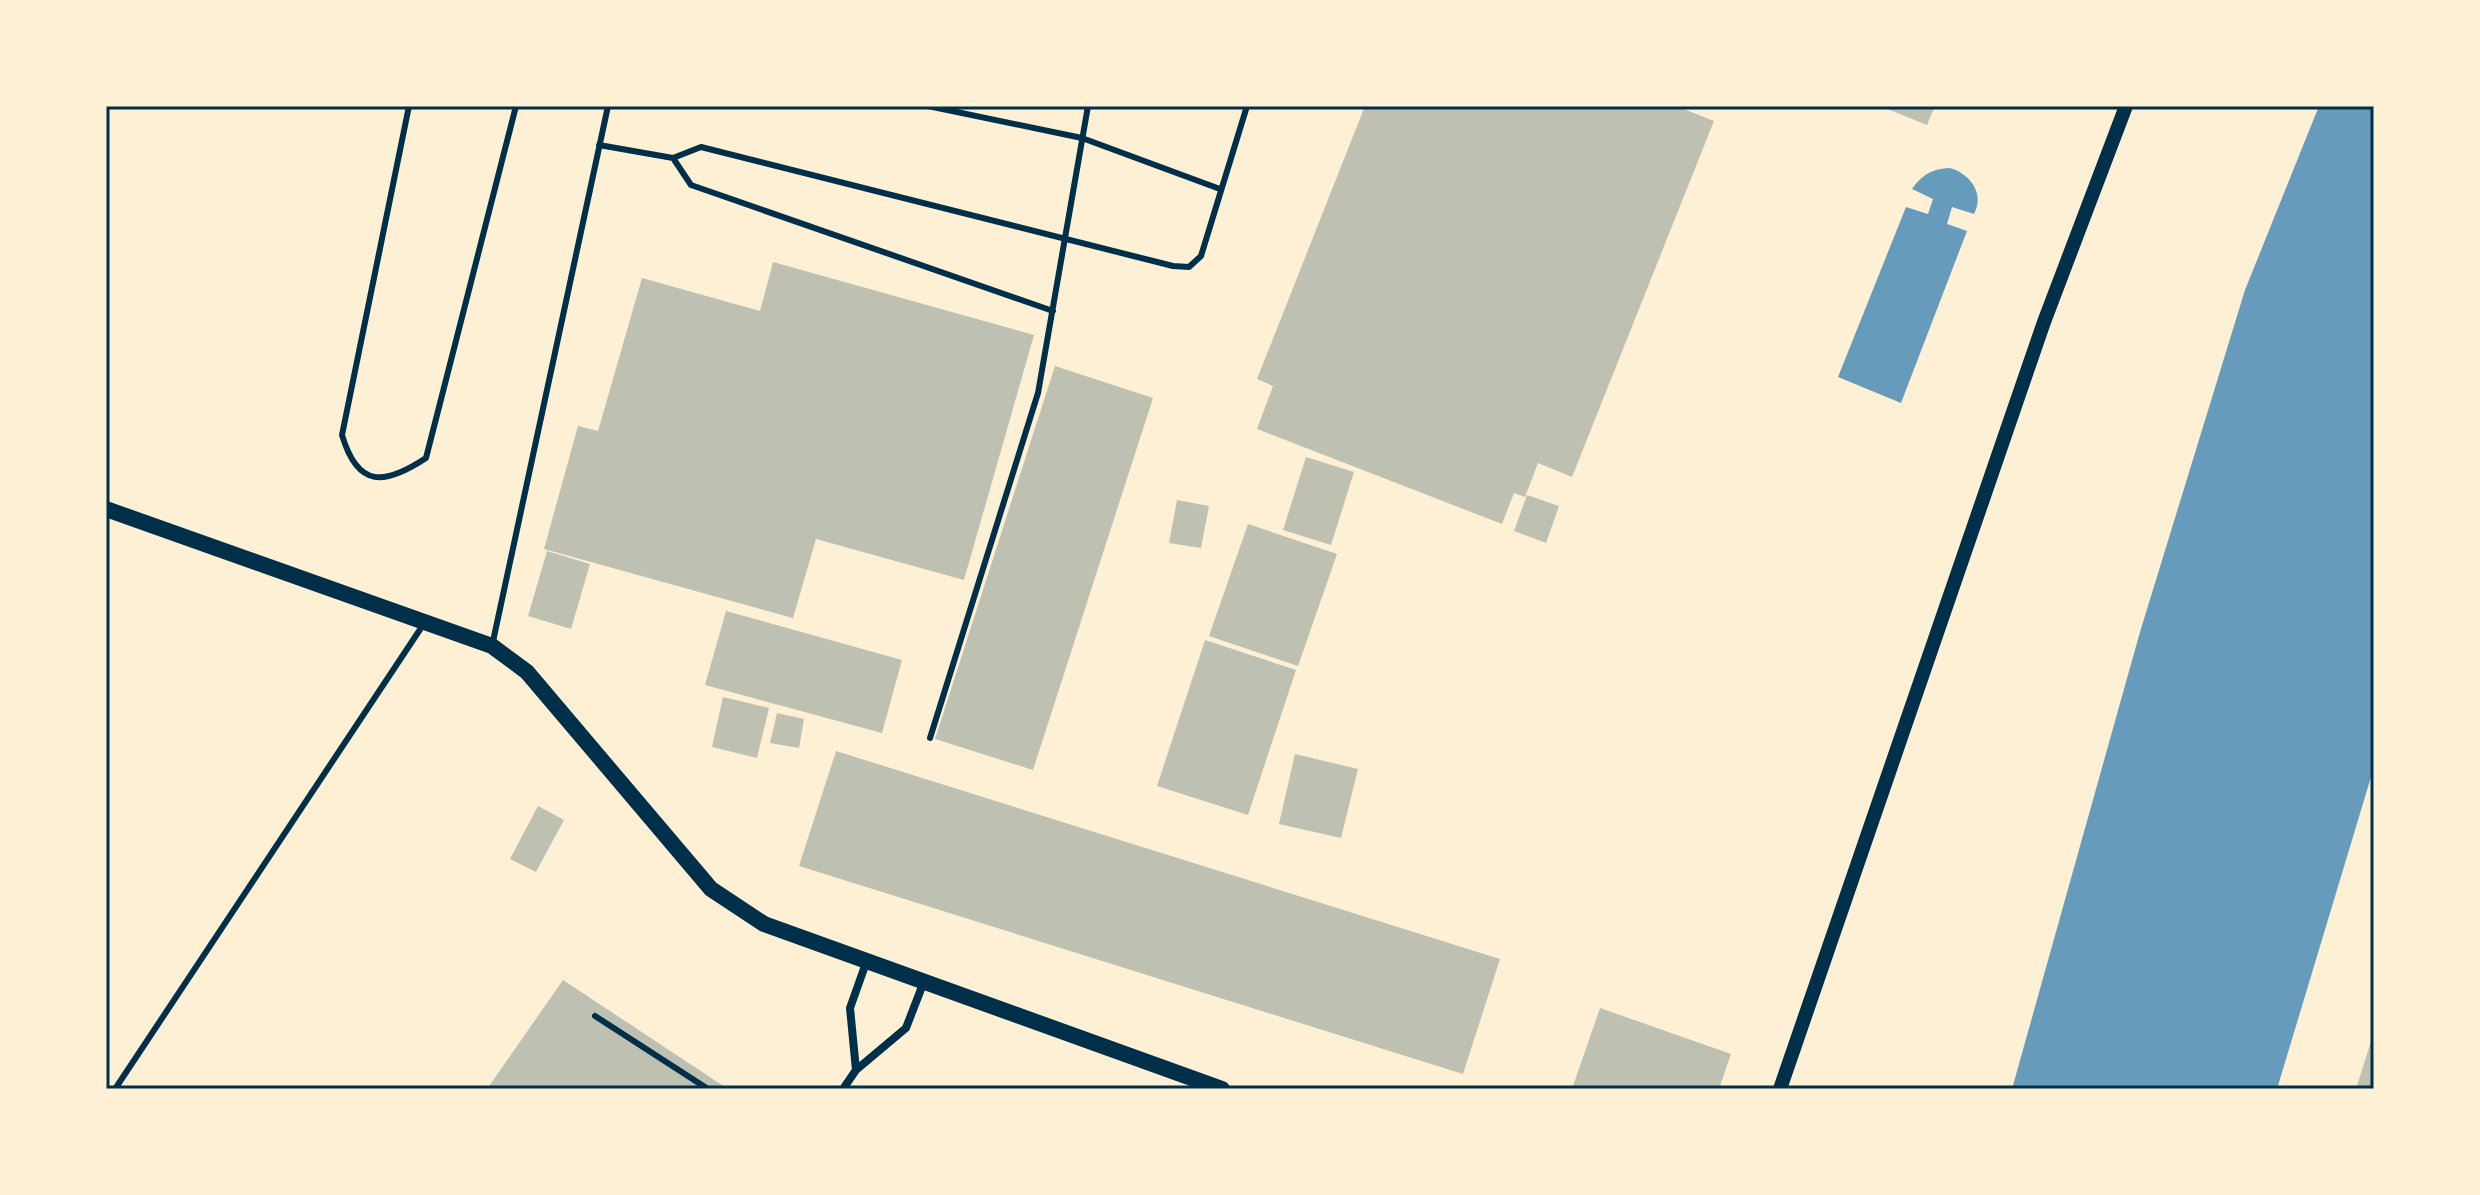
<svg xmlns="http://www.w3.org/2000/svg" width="2480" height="1195" font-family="'IBM Plex Sans',sans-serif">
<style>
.water{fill:#669bbc}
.building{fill:#bec0b2}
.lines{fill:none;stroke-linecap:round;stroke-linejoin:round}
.service{stroke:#003049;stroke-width:6}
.minor{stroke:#003049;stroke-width:8}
.tertiary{stroke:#003049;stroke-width:14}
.secondary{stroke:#003049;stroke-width:16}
.neatline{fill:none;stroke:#003049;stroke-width:3}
</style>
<rect width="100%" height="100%" fill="#fdf0d5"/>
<!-- water -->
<path class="water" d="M2319,106H2374V767L2277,1089H2012L2140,632L2245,290Z
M1950,168C1970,174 1985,193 1974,214L1952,207L1947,224L1967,231L1901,403L1838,377L1906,207L1928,214L1933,199L1912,189C1923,174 1932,169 1950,168Z"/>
<!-- building -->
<path class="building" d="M1365,106H1676L1714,121L1572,477L1538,463L1525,497L1514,493L1502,524L1257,429L1273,386L1257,379Z
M1880,106H1935L1927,125Z
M773,262L1034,335L964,580L816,539L793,618L544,549L578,426L598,431L642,278L760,311Z
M1055,366L1153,398L1033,770L935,739Z
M1306,457L1354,472L1331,545L1283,530Z
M1527,495L1559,506L1546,543L1514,531Z
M1177,500L1209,506L1201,548L1169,543Z
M1248,524L1337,554L1298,666L1209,636Z
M547,551L590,564L571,629L528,616Z
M726,611L902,660L882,733L705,685Z
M1205,640L1296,670L1248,815L1157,786Z
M723,697L769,708L757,758L712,747Z
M777,713L804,719L799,748L770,743Z
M836,751L1500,959L1463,1074L799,866Z
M1295,754L1358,769L1341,838L1279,824Z
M538,806L564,820L536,872L510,859Z
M563,980L728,1089H487Z
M1600,1008L1731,1054L1719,1089H1572Z
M2373,1035L2374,1089H2356Z"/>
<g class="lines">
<!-- service -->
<path class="service" d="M409,106L342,435C358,489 385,485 426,458L516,106
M928,106L1082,138L1220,189
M599,145L673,158L701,147L1173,266L1189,267L1201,256L1247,106
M673,158L691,185L1053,311
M492,646L608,106
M930,738L1038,393L1088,106
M595,1016L708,1089
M115,1089L423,625"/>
<!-- minor -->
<path class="minor" d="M856,1070L850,1008L866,963
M843,1089L856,1070L906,1028L923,984"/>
<!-- tertiary -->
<path class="tertiary" d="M1780,1089L2044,322L2126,106"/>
<!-- secondary -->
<path class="secondary" d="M106,509L492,646L527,672L711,889L764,924L1222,1089"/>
</g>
<!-- border -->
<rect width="2480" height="1195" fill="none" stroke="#fdf0d5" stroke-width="216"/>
<rect x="108" y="108" width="2264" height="979" class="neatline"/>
</svg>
